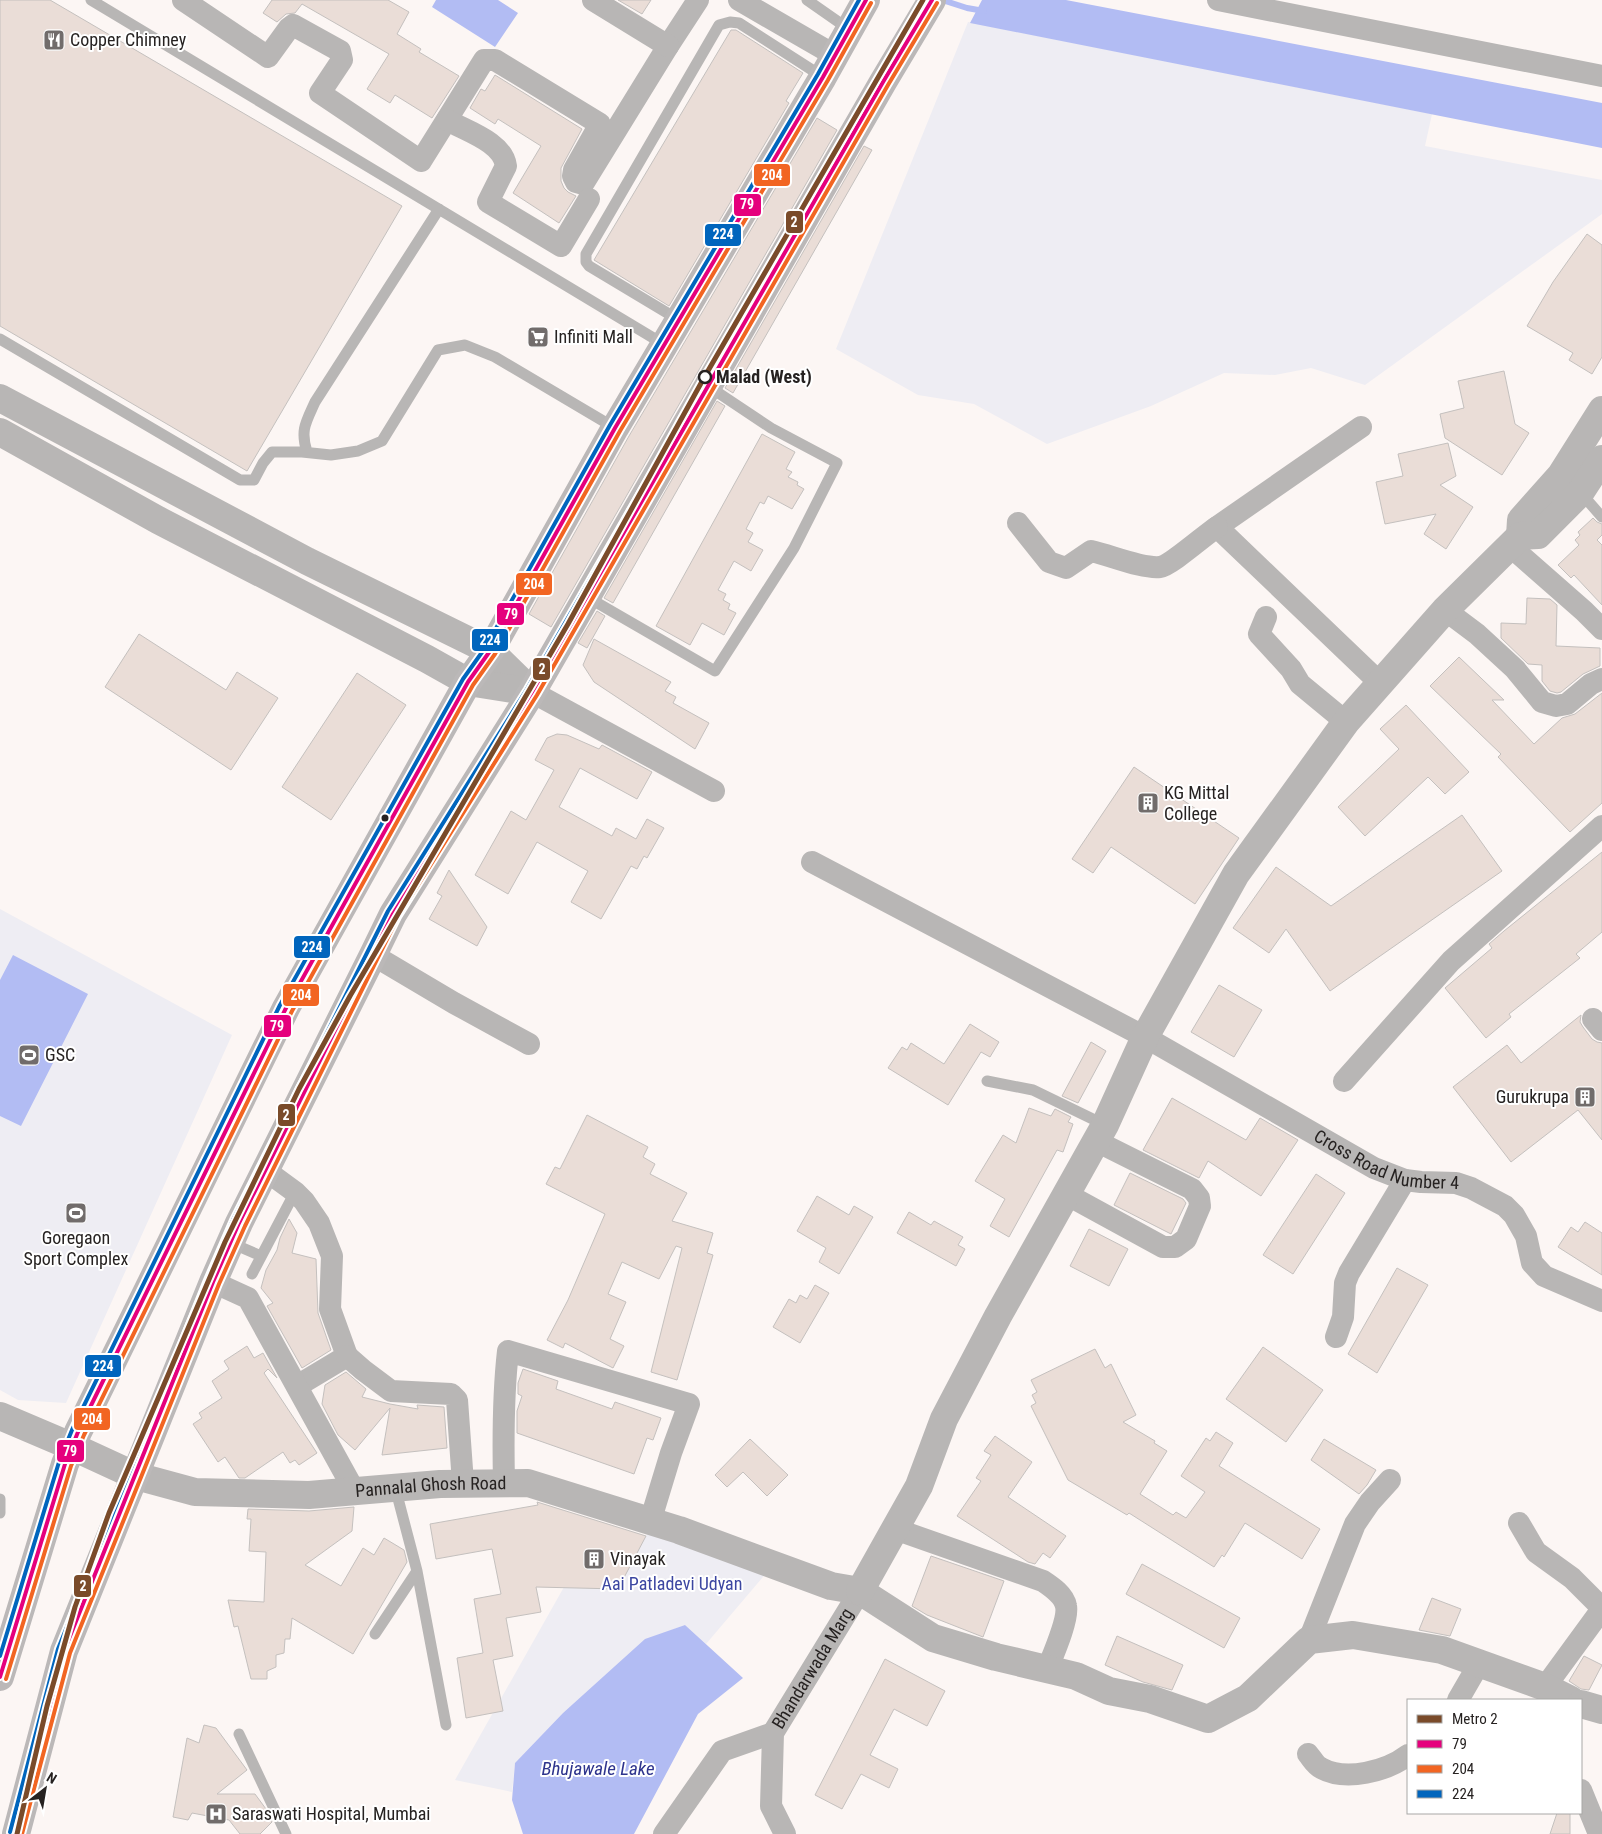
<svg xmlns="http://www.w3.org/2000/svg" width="1602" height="1834" font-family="'Roboto Condensed',sans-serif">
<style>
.green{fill:#eeedf3}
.water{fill:#b2bcf3}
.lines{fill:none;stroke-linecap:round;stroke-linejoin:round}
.stream{stroke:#b2bcf3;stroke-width:6}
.building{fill:#eaddd7;stroke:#c4c0be}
.service{stroke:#b8b6b5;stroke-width:11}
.minor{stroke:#b8b6b5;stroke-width:22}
.tertiary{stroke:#b8b6b5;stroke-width:28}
.primary{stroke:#bbb8b8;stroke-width:28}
.bus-1-casing{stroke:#fff;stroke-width:8}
.bus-2-casing{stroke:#fff;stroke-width:8}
.bus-3-casing{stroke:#fff;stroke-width:8}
.bus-1{stroke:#e5007d;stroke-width:4}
.bus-2{stroke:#f26522;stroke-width:4}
.bus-3{stroke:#0065bd;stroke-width:4}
.metro-1-casing{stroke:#fff;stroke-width:9}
.metro-1{stroke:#7a4b2a;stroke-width:5}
.stop-dot{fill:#fff;stroke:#262221;stroke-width:2.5}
.bus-dot{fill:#262221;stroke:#fff;stroke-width:2}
.labels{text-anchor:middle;stroke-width:4;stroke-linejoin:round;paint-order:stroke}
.poi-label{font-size:18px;fill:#262221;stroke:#fff;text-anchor:start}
.stop-label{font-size:18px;font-weight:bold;fill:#262221;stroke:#fff;text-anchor:start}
.street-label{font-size:18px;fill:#262221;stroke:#fff}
.park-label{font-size:18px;fill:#3c46a1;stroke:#fff}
.water-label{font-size:19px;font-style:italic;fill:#2e348d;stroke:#fff}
.line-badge{stroke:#fff;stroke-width:2}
.badge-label{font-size:14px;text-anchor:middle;font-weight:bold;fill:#fff}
</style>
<rect width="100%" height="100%" fill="#fcf6f4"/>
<!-- green -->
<path class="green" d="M968,22L1432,114L1425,146L1602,180V214L1365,385L1311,368L1275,375L1224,373L1151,406L1047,444L974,404L918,395L836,349Z
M0,909L232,1035L66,1403L18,1400L0,1390Z
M649,1530L768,1571L706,1644L685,1625L645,1640L563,1713L515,1763L512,1792L455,1780L564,1587L618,1589Z"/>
<!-- water -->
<path class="water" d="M436,0H498L518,13L495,47L432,7Z
M982,0H1066L1602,103V148L970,23Z
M13,955L88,994L21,1126L0,1116V980Z
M685,1625L743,1678L698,1714L634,1834H523L512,1800L515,1763L563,1713L645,1639Z"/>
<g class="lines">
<!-- stream -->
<path class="stream" d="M942,0L967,8L984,11"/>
</g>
<!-- building -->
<path class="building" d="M0,0H50L402,206L247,471L0,326Z
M272,0H388L409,12L397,34L421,49L419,52L459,76L432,118L395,95L390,103L367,89L389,54L302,4L295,13L286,14L277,22L263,13Z
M618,0H651L642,14Z
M731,30H736L803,73L786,101L789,103L669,306L594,260Z
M495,75L582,129L561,168V181L564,188L568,192L576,196L559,223L513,193L541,146L498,119L495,124L470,108L481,89L485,91Z
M817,118L837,130L551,627L529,614L629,436Z
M864,146L872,150L733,393L725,388Z
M1587,234L1602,245V357L1592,374L1569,360L1573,353L1527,326L1553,282Z
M1504,371L1515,424L1529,433L1502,475L1445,438L1440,414L1464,408L1458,381Z
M717,401L725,406L613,603L604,598Z
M762,434L795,452L786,469L792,472L788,477L798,482L797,485L804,489L792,509L768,496L764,504L760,502L746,529L753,533L748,542L763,550L751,571L734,561L718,590L726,594L723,600L730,604L728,609L736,613L724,635L702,623L690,645L656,626Z
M1448,443L1456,476L1440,485L1473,507L1446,549L1424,534L1436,514L1385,524L1376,482L1403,476L1398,454Z
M1593,518L1597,522L1602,524V535L1597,540L1602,545V605L1574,575L1571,578L1558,565L1579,545L1575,540L1580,535L1578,532Z
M1527,598L1550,599L1557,605L1556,646L1600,648V666L1583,674L1561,692L1557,693L1550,691L1542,681V665L1528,664L1501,638V623L1526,624Z
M597,611L605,616L587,648L578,643Z
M139,634L226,690L237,672L278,698L231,770L105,687Z
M594,639L671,682L665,691L676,697L673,703L709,723L695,749L594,682L583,665Z
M1459,657L1504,700H1492L1534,744L1562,718L1575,714L1602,693V803L1570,832L1498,757L1501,754L1430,686Z
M357,673L406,705L331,820L282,787Z
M1406,705L1469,772L1445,794L1428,777L1365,836L1338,807L1399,749L1380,729Z
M557,734L567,735L599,749L602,745L652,772L637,799L580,768L559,807L612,836L616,828L636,839L647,819L664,828L647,858L644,856L637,869L631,866L601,919L571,902L588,871L537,842L508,894L475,875L511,811L526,820L554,770L535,760L547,738Z
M1134,767L1239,838L1195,904L1111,847L1093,873L1072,859Z
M1462,815L1502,871L1330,991L1286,929L1269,953L1233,928L1276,867L1331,906Z
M1602,852V932L1576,954L1580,958L1509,1014L1511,1017L1486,1038L1445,988L1492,948L1489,944L1504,931Z
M449,870L487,927L477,946L429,919L442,896L437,893Z
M1219,985L1262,1010L1234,1057L1191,1032Z
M1581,1015L1580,1022L1583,1027L1592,1039L1597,1042L1602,1043V1140L1578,1110L1511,1162L1453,1087L1507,1045L1521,1063Z
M970,1024L999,1042L990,1057L981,1052L948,1105L888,1068L902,1047L907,1050L911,1043L944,1064Z
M1091,1042L1106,1051L1078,1103L1062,1096Z
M1172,1098L1246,1140L1260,1118L1298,1140L1261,1196L1208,1161L1199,1178L1143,1150Z
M1029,1108L1051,1116L1055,1109L1071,1117L1068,1122L1073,1124L1063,1152L1057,1150L1009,1237L990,1226L1005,1199L975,1181L1003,1135L1016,1143Z
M587,1115L648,1147L643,1157L655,1164L650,1174L687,1193L672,1221L713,1233L707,1253L713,1255L677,1380L651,1372L682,1248L676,1246L659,1279L622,1262L608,1294L626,1302L610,1339L624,1346L613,1368L565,1343L563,1348L547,1340L568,1300L605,1214L546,1184L555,1167L560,1169Z
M1130,1173L1183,1199L1186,1203L1171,1234L1114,1205Z
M1316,1174L1345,1193L1293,1274L1263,1255Z
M817,1196L849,1215L854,1206L873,1217L839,1274L819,1262L826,1248L797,1231Z
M909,1212L931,1225L934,1221L963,1237L958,1245L965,1249L956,1266L897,1233Z
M289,1219L297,1233L292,1253L316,1259L318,1313L331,1350L302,1368L267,1306L273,1303L261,1288L266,1270L277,1250L280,1238Z
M1585,1222L1602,1233V1275L1558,1247L1571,1227L1578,1232Z
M1089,1229L1128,1249L1109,1286L1070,1266Z
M1397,1268L1428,1285L1377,1373L1348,1354Z
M815,1285L829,1293L800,1343L773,1327L789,1299L796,1303L800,1295L807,1299Z
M247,1346L254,1358L263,1353L277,1378L268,1369L264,1373L317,1453L299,1465L295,1460L290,1463L283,1452L245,1478H239L225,1457L218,1462L193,1424L202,1418L199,1413L222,1398L212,1381L229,1369L224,1361Z
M1263,1347L1323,1390L1286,1442L1226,1399Z
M1095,1349L1105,1368L1111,1364L1136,1415L1123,1422L1155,1441L1154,1443L1167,1451L1140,1494L1173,1515L1176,1512L1186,1518L1205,1492L1181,1476L1206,1438L1210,1441L1216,1432L1233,1443L1219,1466L1320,1529L1302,1559L1245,1523L1224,1557L1222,1555L1214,1567L1129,1513L1127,1515L1068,1480L1031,1406L1036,1403L1032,1395L1037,1392L1031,1380Z
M523,1369L558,1381L556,1389L612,1409L615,1402L661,1418L653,1440L647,1438L634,1474L517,1433V1411L522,1396L518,1394V1383Z
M346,1372L366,1389L362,1397L390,1404L418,1409L417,1405L444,1407L447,1448L382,1455L390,1408L355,1450L338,1435L322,1404L325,1385Z
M995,1436L1032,1462L1008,1497L1066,1536L1050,1558L1043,1553L1035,1564L1028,1562L957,1516L981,1481L976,1478L991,1455L984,1451Z
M750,1439L788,1475L767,1496L743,1472L727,1487L715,1475Z
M1324,1439L1376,1470L1367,1485L1359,1494L1311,1460Z
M537,1502L646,1536L618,1589L536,1587L541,1612L506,1618L513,1656L493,1660L503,1711L466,1718L457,1658L483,1653L474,1599L501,1594L492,1549L436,1559L430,1524L538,1505Z
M354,1507L352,1531L305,1565L341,1586L363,1548L374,1555L384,1538L404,1550L407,1562L353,1654L292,1618L290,1639H285L284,1653L276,1655V1667L267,1671V1679H251L238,1626L234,1627L228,1600L264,1602L266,1552L249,1551L251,1519H247L248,1509L309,1511Z
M931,1556L1004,1581L983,1637L927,1615L912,1606Z
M1142,1564L1240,1618L1224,1648L1126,1594Z
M1432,1598L1461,1609L1450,1636L1419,1630Z
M1117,1636L1183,1665L1172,1690L1143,1682L1105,1665Z
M1584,1656L1602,1665L1589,1690L1581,1689L1569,1681Z
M885,1659L945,1691L927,1726L894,1709L870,1755L898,1769L889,1788L861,1774L842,1809L815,1795Z
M204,1725L216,1728L247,1770L217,1794H255L266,1809L272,1822L260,1834H240L229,1820L192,1813L188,1820L173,1817L187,1738L199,1743Z
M1557,1813H1570V1834H1550Z"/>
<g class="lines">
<!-- service -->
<path class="service" d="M91,0L665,345
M807,0L850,30
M679,320L589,266L586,262V254L719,25L730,22L739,23L823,77
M0,339L240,480H254L263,463L272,452H302L331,455L358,451L382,441L438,350L465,345L495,357L615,428
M307,452C300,430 306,422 315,402L439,209
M1580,492L1602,517
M587,597L715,671L794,548L837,463L771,428L708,386
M987,1081L1033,1090L1105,1125
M231,1243L261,1256
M252,1274L295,1192
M395,1487L417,1571L446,1725
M0,1499V1513
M375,1634L417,1571
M239,1734L286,1834"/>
<!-- minor -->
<g class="minor">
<path d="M183,0L268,57L289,28L293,25L340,51L342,60L320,93L421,161L484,60H495L600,124L574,170L573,176L576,182L583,184L668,46L698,0"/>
<path d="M593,0L668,46"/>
<path d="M739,0L836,56"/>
<path d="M1218,0L1602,76"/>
<path d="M447,120C466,131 503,142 506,166L488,202L561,246L589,199"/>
<path d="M1361,427L1217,527L1380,683"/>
<path d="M1018,523L1049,562L1066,568L1091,551C1110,555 1142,569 1160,567C1170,566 1206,534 1217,527"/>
<path d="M1510,546L1584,611L1602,629"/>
<path d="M1445,610L1477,634L1515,669L1542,702L1556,706L1567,704L1591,684L1602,679"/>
<path d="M1266,617L1259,634L1291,669L1300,684L1346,722"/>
<path d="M532,692L714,791"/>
<path id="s1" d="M812,862L1145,1037L1374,1168L1405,1180L1421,1182L1456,1183L1471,1188L1505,1206L1514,1215L1526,1236L1532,1263L1544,1276L1602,1301"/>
<path d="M373,955L454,1003L529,1044"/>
<path d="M1593,1019L1602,1030"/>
<path d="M1344,1081L1451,961L1602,826"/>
<path d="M265,1170L295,1192L304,1201L319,1223L332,1256L330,1309L347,1356L297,1386"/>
<path d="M1066,1194L1163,1247H1175L1186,1239L1200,1206L1199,1198L1192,1189L1096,1141"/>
<path d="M213,1282L248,1298L355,1492"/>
<path d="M1336,1337L1343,1317L1345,1283L1349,1273L1405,1180"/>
<path d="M347,1356L363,1370L391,1391L451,1394L457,1400L463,1483"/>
<path d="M504,1483C503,1439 503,1395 508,1351L689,1404L671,1453L650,1522"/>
<path d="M1519,1523L1536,1552L1572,1578L1602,1608"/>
<path d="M895,1529L1043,1581C1052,1587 1064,1595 1066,1606C1069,1619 1052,1657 1047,1670"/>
<path d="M1309,1640L1355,1524L1370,1502L1390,1480"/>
<path d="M1545,1687L1602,1609"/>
<path d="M1458,1700L1480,1662"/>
<path d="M1308,1754C1312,1759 1316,1766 1321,1768C1346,1782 1387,1771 1408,1755"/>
<path d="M1581,1790L1599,1834"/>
<path d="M664,1834L722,1751L773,1733"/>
<path id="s2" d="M785,1834L771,1806L773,1733L860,1591"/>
</g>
<!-- tertiary -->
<g class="tertiary">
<path d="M0,398L307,561L490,651L532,692"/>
<path d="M0,432L158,520L427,659L468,682L532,692"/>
<path d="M1520,536L1521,520L1561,475L1602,410"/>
<path id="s3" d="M0,1416L73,1447L136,1476L195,1492L309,1495L440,1484L528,1483L679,1530L831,1586L860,1591L933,1638L996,1657L1076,1676L1109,1691L1150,1699L1208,1719L1248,1698L1309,1640L1353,1635L1442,1650L1545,1687L1571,1700"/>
<path d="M860,1591L919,1486L944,1419L998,1316L1105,1125L1145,1037L1236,874L1346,722L1445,610L1520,536L1538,535L1580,493L1602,459"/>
<path d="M1581,1704L1602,1710"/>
</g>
<!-- primary -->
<path class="primary" d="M0,1677L65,1464L78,1432L286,1008L468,682L490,651L615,428L823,77L866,0
M16,1834L64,1651L213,1282L239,1223L373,955L393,914L532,692L883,82L932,0"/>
<!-- bus-1 casing -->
<g class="bus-1-casing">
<path id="bus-1" d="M0,1677L65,1464L78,1432L286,1008L468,682L490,651L615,428L823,77L866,0
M16,1834L64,1651L213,1282L239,1223L393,914L532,692L883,82L932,0"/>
</g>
<!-- bus-2 casing -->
<g class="bus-2-casing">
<path id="bus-2" d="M6,1679L71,1466L84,1435L292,1011L473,685L495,654L620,431L828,80L871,3
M22,1834L70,1653L219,1284L245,1226L398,917L537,695L888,85L937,3"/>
</g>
<!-- bus-3 casing -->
<g class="bus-3-casing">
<path id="bus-3" d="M0,1656L59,1462L72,1430L280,1005L463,679L485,648L610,425L818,74L859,0
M10,1832L58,1649L207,1280L233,1220L388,911L527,689L878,79L925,0"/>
</g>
<!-- bus-1 -->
<use href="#bus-1" class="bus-1"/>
<!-- bus-2 -->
<use href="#bus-2" class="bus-2"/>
<!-- bus-3 -->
<use href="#bus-3" class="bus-3"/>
<!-- metro-1 casing -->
<g class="metro-1-casing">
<path id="metro-1" d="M17,1834L47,1706L75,1607L109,1513L225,1242L299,1089L350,996L568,624L705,376L923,0"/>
</g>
<!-- metro-1 -->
<use href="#metro-1" class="metro-1"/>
</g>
<!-- icons -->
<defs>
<g id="restaurant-square" transform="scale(1.125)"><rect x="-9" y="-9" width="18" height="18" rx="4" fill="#716c6b" stroke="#fff"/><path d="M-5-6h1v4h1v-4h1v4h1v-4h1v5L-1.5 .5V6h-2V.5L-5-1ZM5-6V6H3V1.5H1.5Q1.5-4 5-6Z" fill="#fff"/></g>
<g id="supermarket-square" transform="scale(1.125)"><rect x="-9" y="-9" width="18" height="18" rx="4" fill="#716c6b" stroke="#fff"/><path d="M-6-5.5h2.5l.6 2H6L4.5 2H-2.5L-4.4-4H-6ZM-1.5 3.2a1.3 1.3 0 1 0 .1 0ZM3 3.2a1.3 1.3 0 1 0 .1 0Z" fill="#fff"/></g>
<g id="building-square" transform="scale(1.125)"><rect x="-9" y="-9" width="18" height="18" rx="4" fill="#716c6b" stroke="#fff"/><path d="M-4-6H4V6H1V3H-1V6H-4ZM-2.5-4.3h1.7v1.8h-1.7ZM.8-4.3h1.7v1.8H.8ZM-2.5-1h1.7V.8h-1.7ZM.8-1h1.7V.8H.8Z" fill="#fff"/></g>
<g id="stadium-square" transform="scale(1.125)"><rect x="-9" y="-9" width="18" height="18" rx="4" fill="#716c6b" stroke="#fff"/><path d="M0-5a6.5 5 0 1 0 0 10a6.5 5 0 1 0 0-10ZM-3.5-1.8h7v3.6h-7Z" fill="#fff"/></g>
<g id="hospital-square" transform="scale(1.125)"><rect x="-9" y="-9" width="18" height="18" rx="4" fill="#716c6b" stroke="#fff"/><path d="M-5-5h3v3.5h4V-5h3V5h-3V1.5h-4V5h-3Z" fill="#fff"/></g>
</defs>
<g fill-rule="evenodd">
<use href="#restaurant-square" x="54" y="40"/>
<use href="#supermarket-square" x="538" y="337"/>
<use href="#building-square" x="1148" y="803"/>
<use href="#stadium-square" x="29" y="1055"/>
<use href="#building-square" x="1585" y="1097"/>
<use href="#stadium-square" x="76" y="1213"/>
<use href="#building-square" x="594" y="1559"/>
<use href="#hospital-square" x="216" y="1814"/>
</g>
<!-- markers -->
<circle class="stop-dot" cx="705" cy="377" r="6"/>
<circle class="bus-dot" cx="385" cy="818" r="4.5"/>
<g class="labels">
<!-- poi labels -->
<g class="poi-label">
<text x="70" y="46">Copper Chimney</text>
<text x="554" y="343">Infiniti Mall</text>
<text x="1164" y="799">KG Mittal<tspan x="1164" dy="21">College</tspan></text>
<text x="45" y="1061">GSC</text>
<text x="1569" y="1103" text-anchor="end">Gurukrupa</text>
<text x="76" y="1244" text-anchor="middle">Goregaon<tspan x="76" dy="21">Sport Complex</tspan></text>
<text x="610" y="1565">Vinayak</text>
<text x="232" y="1820">Saraswati Hospital, Mumbai</text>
</g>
<!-- stop labels -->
<g class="stop-label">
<text x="716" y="383">Malad (West)</text>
</g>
<!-- street labels -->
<g class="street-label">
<text dy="6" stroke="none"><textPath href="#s1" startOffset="650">Cross Road Number 4</textPath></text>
<text dy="6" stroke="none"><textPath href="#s3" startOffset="446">Pannalal Ghosh Road</textPath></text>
<text dy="6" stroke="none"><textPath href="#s2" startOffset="180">Bhandarwada Marg</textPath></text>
</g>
<!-- park labels -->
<g class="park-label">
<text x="672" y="1590">Aai Patladevi Udyan</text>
</g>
<!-- water labels -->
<g class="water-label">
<text x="598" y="1775">Bhujawale Lake</text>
</g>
</g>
<g class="line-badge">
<rect x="753" y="163" width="38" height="24" rx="5" fill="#f26522"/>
<rect x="733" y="193" width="29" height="24" rx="5" fill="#e5007d"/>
<rect x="785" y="210" width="19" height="24" rx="5" fill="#7a4b2a"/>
<rect x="704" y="223" width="38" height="24" rx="5" fill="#0065bd"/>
<rect x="515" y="572" width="38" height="24" rx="5" fill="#f26522"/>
<rect x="496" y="602" width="29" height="24" rx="5" fill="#e5007d"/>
<rect x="471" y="628" width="38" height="24" rx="5" fill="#0065bd"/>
<rect x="532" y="657" width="19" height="24" rx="5" fill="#7a4b2a"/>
<rect x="293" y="935" width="38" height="24" rx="5" fill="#0065bd"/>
<rect x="282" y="983" width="38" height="24" rx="5" fill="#f26522"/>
<rect x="263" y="1014" width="29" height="24" rx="5" fill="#e5007d"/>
<rect x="277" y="1103" width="19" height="24" rx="5" fill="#7a4b2a"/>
<rect x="84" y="1354" width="38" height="24" rx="5" fill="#0065bd"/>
<rect x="73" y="1407" width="38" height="24" rx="5" fill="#f26522"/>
<rect x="56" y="1439" width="29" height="24" rx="5" fill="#e5007d"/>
<rect x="73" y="1574" width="19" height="24" rx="5" fill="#7a4b2a"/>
</g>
<g class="badge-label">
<text x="772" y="180">204</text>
<text x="747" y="209">79</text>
<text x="794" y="227">2</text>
<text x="723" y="239">224</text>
<text x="534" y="589">204</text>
<text x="511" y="619">79</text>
<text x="490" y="645">224</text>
<text x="542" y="674">2</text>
<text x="312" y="952">224</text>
<text x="301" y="1000">204</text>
<text x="277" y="1031">79</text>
<text x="286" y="1120">2</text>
<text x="103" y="1371">224</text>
<text x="92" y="1424">204</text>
<text x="70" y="1456">79</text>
<text x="83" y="1591">2</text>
</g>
<!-- legend -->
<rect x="1407" y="1699" width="175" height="115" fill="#ffffff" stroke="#a8a7a6"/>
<rect x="1417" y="1715" width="25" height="8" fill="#7a4b2a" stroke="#a8a7a6"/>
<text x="1452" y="1724" font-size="15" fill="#262221">Metro 2</text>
<rect x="1417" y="1740" width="25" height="8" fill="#e5007d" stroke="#a8a7a6"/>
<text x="1452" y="1749" font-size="15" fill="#262221">79</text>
<rect x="1417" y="1765" width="25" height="8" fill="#f26522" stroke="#a8a7a6"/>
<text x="1452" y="1774" font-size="15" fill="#262221">204</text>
<rect x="1417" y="1790" width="25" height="8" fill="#0065bd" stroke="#a8a7a6"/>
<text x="1452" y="1799" font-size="15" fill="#262221">224</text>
<!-- north arrow -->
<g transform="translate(45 1789) rotate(31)" stroke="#ffffff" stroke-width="4" paint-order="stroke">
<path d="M0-4L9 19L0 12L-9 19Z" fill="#262221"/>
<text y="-8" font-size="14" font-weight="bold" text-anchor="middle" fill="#262221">N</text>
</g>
</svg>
